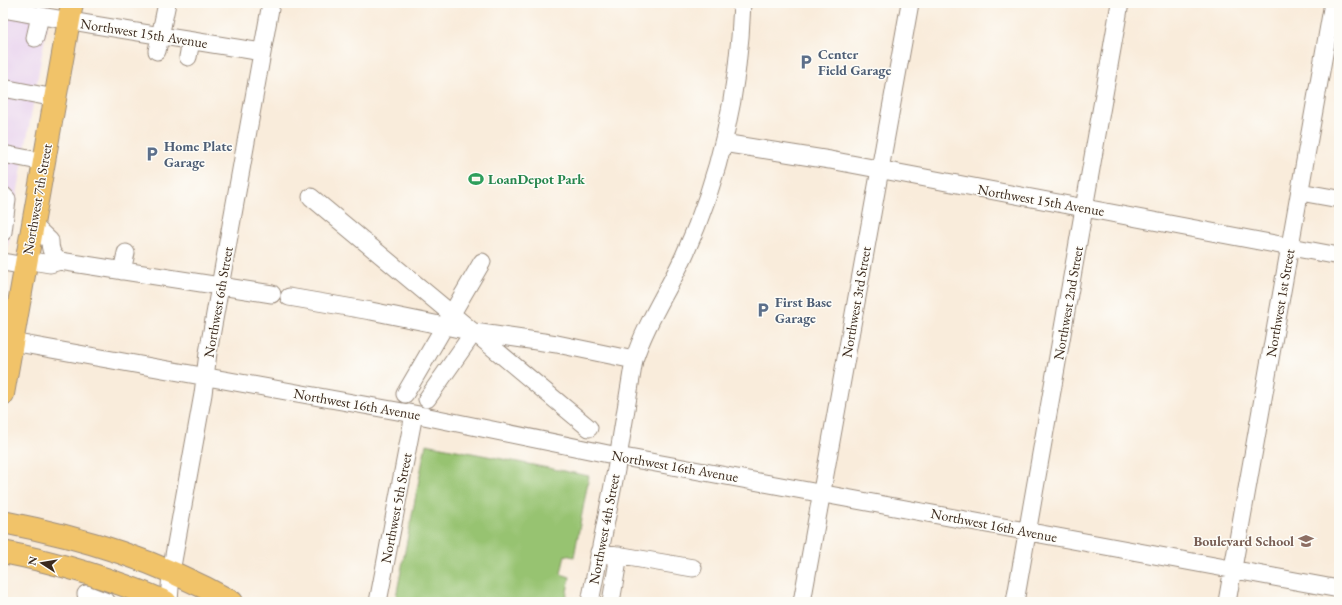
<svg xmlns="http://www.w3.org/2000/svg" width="1342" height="605" font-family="'EB Garamond',serif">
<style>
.built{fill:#e8d2ee}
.pitch{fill:#97c371;stroke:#697648}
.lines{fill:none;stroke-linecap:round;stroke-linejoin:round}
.minor-casing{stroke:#9a8b7c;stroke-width:19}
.major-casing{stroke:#9a8b7c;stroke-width:24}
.minor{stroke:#fff;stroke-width:17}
.major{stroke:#f1c369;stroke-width:22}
.labels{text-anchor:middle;stroke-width:3;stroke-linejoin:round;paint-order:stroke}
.street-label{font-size:14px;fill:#3b2a1e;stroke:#fdfcf7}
.service-label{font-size:14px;font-weight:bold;fill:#4e5e75;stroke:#fdfcf7;text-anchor:start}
.leisure-label{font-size:14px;font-weight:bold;fill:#27864d;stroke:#fdfcf7;text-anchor:start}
.education-label{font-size:14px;font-weight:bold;fill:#785e54;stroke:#fdfcf7;text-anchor:end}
</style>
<rect width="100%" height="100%" fill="#fdfcf7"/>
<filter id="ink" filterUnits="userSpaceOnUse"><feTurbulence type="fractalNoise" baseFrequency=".025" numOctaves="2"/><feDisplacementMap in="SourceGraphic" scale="8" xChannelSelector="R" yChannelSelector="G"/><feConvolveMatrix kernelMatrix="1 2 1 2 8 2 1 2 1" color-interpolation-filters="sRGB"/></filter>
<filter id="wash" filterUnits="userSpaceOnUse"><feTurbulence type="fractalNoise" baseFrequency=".012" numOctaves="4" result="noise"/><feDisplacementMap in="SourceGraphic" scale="16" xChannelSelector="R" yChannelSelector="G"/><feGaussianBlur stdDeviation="0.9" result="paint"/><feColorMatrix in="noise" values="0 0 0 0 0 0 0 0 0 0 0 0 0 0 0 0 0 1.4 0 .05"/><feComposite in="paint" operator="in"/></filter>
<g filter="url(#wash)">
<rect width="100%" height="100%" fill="#f9ecdb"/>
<!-- built -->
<path class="built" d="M3,3H51L3,274Z"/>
<!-- pitch -->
<path class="pitch" d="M426,444L589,476L574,557L565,555L561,574L570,577L565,602H395Z"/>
</g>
<g filter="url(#ink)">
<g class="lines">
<!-- minor casing -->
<g class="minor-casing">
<path id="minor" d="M3,9C89,25 176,38 262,52
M35,38L40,16
M157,51L167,3
M188,57L191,41
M3,88L55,98
M723,143L830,160L1339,256
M3,154L44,162
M1300,192L1339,199
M3,195L7,199L3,232
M311,197L472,331
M33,225L50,241C50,250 52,256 60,261
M26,260L50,264L60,261L272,294
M3,262L25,266
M122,271L126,253
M289,297L371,311L474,332L557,344L634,360
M12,342L414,414L618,456L1339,589
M405,394L482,262
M427,399L474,332L589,428
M599,552L693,568
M86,594L107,602
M169,602L171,572L203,394L208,353L271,3
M378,602L414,414
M590,602L616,470L634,360C646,323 668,291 684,256C720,177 739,90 742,3
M611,602L619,555
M802,602L910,3
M1015,602L1120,3
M1227,602L1333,3"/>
</g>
<!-- major casing -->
<g class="major-casing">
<path id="major" d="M3,394L72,3
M3,522C85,538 159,561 232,602
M3,552C59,563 113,579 166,602"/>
</g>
<!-- minor -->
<use href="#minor" class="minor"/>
<!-- major -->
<use href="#major" class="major"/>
</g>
</g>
<!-- icons -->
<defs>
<g id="parking-bare" transform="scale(1.2)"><path d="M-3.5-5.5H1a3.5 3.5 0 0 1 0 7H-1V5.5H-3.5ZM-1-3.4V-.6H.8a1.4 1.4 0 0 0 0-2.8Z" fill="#5c6f8a" stroke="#fdfcf7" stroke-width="2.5" paint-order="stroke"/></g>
<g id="stadium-bare" transform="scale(1.2)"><path d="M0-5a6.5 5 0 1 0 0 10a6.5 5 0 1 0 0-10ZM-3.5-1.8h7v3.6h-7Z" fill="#2e9e5b" stroke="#fdfcf7" stroke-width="2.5" paint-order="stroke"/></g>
<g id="school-bare" transform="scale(1.2)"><path d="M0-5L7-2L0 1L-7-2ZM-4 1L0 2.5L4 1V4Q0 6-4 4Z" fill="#8d6e63" stroke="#fdfcf7" stroke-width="2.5" paint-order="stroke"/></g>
</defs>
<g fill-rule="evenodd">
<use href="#parking-bare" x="806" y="62"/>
<use href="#parking-bare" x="152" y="154"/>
<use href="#stadium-bare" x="476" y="179"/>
<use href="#parking-bare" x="763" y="310"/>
<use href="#school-bare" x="1306" y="541"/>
</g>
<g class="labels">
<!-- street labels -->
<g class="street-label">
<text transform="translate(144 33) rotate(9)" y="5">Northwest 15th Avenue</text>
<text transform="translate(37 199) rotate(-80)" y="5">Northwest 7th Street</text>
<text transform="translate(1041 200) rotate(10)" y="5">Northwest 15th Avenue</text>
<text transform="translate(218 302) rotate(-80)" y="5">Northwest 6th Street</text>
<text transform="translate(856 302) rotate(-80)" y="5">Northwest 3rd Street</text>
<text transform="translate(1068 303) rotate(-80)" y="5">Northwest 2nd Street</text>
<text transform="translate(1280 303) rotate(-80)" y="5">Northwest 1st Street</text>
<text transform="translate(357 404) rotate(10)" y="5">Northwest 16th Avenue</text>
<text transform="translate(675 466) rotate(10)" y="5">Northwest 16th Avenue</text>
<text transform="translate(396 508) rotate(-79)" y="5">Northwest 5th Street</text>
<text transform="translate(994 525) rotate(11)" y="5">Northwest 16th Avenue</text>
<text transform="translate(604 529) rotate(-79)" y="5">Northwest 4th Street</text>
</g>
<!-- service labels -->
<g class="service-label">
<text x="818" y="59">Center<tspan x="818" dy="16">Field Garage</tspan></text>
<text x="164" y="151">Home Plate<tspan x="164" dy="16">Garage</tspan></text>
<text x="775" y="307">First Base<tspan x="775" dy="16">Garage</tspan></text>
</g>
<!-- leisure labels -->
<g class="leisure-label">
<text x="488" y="184">LoanDepot Park</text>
</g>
<!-- education labels -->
<g class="education-label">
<text x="1294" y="546">Boulevard School</text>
</g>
</g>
<!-- margin -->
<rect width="1342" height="605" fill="none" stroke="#fdfcf7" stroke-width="16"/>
<!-- north arrow -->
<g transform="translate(42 563) rotate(282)" stroke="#fdfcf7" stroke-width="3" paint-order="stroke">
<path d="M0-3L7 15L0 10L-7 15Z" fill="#3b2a1e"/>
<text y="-6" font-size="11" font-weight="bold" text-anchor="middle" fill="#3b2a1e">N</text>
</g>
</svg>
